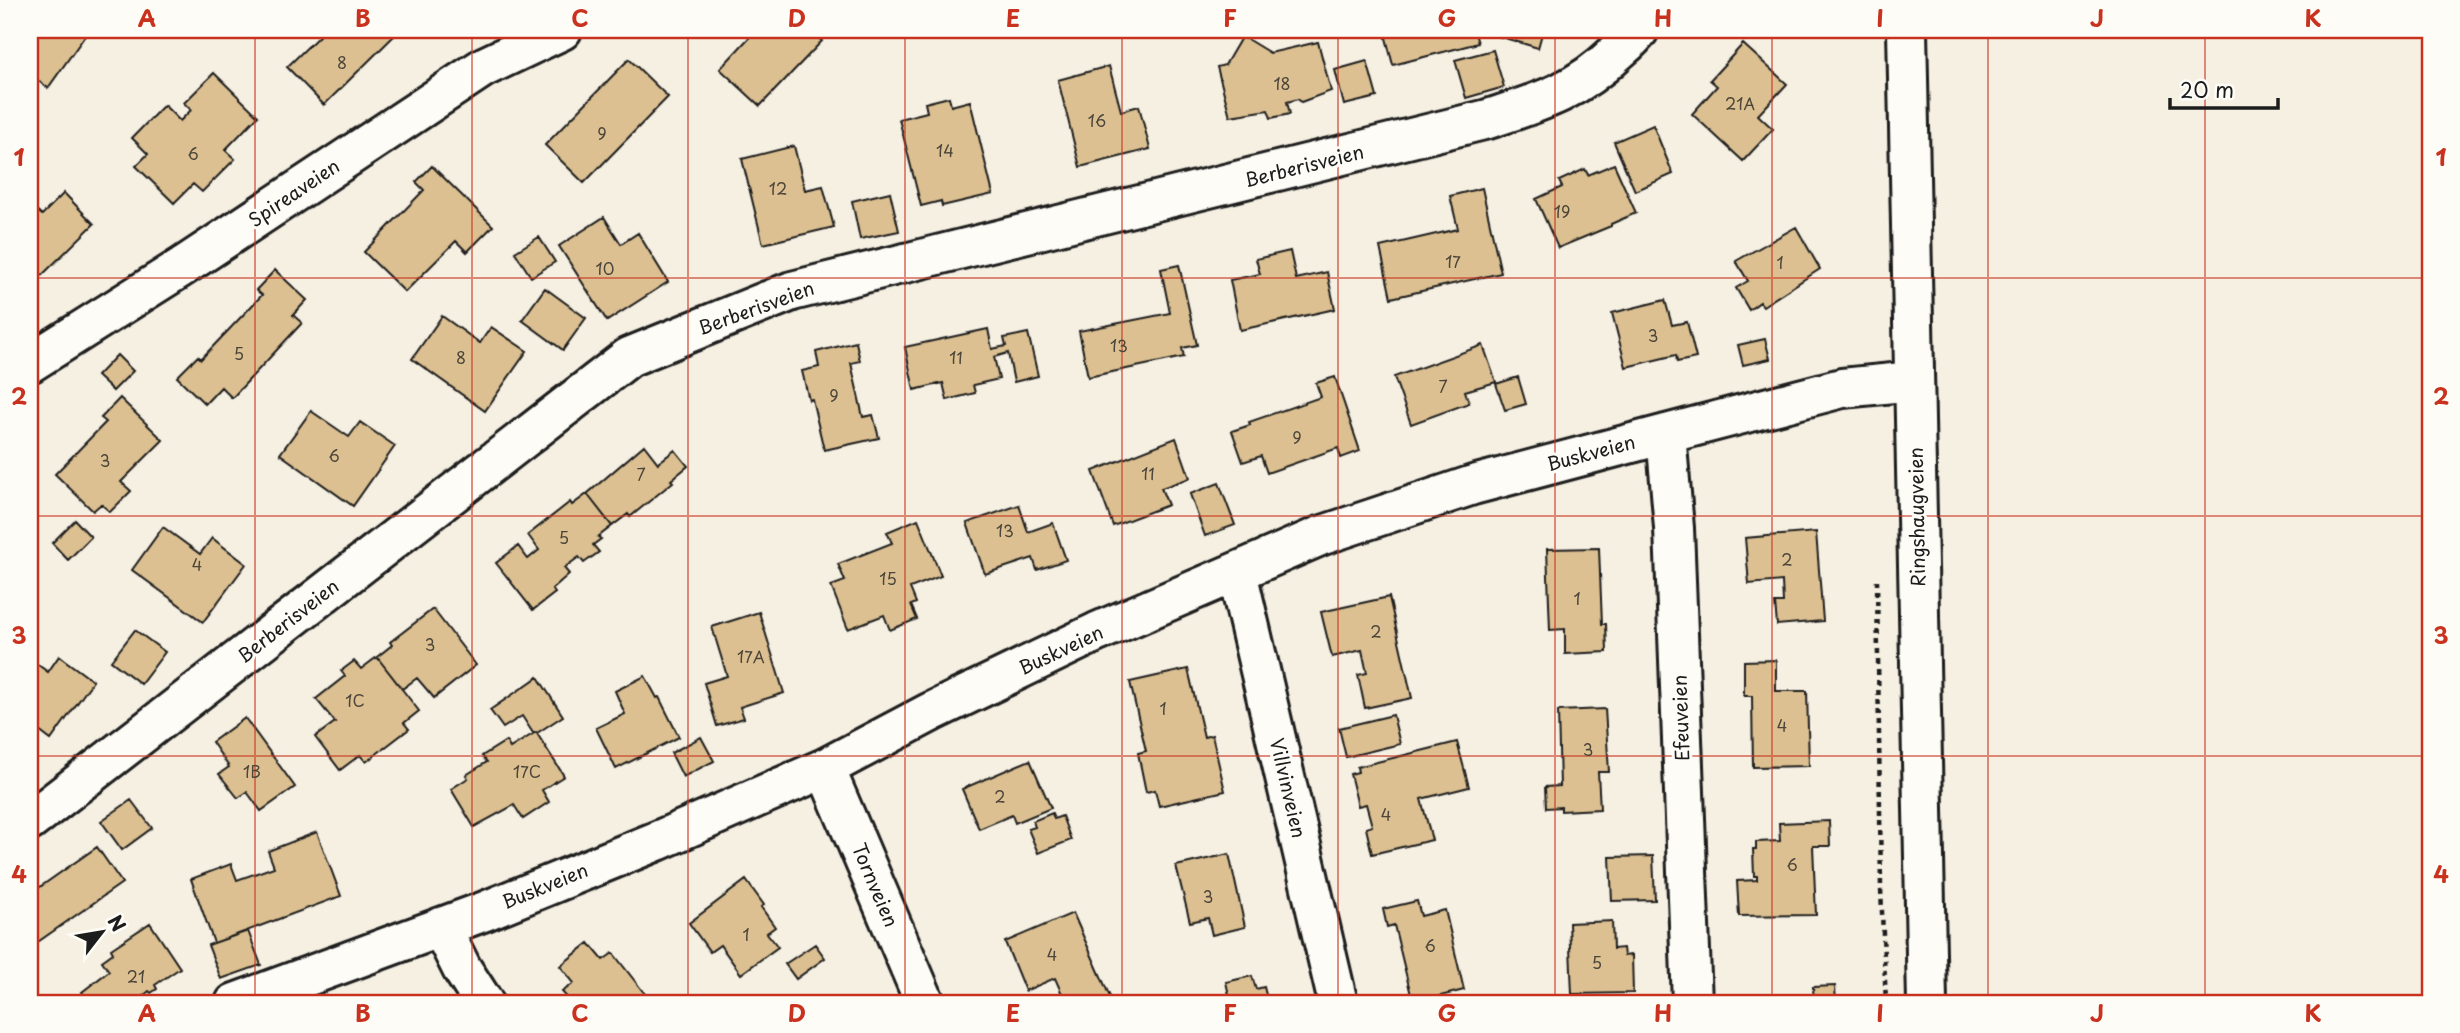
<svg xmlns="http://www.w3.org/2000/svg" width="2460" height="1033" font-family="'Playpen Sans',sans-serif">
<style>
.building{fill:#dcc091;stroke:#1c1c1c;stroke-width:2}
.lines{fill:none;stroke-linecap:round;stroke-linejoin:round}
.minor-casing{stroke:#1c1c1c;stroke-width:44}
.secondary-casing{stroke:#1c1c1c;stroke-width:44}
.path{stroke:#1c1c1c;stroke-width:4.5;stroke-dasharray:5 5;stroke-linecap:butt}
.minor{stroke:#fdfcf7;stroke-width:38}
.secondary{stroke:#fdfcf7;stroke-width:38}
.grid{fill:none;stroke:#c8321e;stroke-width:2;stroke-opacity:0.55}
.labels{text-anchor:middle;stroke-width:6;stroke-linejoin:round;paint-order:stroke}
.number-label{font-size:16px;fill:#4c4539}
.street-label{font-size:19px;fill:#1c1c1c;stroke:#fdfcf7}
.neatline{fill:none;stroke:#c8321e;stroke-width:2.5}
.grid-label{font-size:23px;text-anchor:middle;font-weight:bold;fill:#c8321e}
</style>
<rect width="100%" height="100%" fill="#f6f0e3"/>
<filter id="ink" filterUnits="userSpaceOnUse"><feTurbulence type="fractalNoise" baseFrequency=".0143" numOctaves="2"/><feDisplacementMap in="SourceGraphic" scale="14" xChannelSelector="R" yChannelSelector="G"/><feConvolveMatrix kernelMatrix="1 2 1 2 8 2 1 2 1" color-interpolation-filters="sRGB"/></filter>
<g filter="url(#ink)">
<!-- building -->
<path class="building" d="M30,30H89L48,88L30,75Z
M325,30H400L324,105L287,67Z
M756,30H810L822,41L760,106L720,69Z
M1384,30H1474L1478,43L1393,65Z
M1500,30H1543L1538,48L1498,36Z
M1242,36L1270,53L1318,42L1331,91L1301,102L1298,99L1287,102L1290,114L1271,118L1268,110L1230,116L1217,67L1225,65Z
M1743,44L1787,84L1758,115L1773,129L1743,161L1692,114L1717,86L1710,80Z
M1493,50L1504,87L1466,98L1455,60Z
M629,59L668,97L584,183L545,145Z
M1367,61L1377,97L1344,105L1335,70Z
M1109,66L1121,111L1139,106L1150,149L1080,167L1058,80Z
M214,73L258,116L225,150L235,159L202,192L193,184L174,203L136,166L148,154L132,138L164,105L180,121L191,110L184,103Z
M949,97L951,106L970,101L993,194L942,206L941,201L921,206L899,119L927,112L925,103Z
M1653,125L1673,174L1635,191L1614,142Z
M794,146L805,190L823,186L834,227L763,244L742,159Z
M1614,164L1636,213L1611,224V226L1558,248L1536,199L1562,187L1559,181L1585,169L1588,175Z
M432,166L493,226L467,252L456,241L405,292L364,252L424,190L416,182Z
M1482,188L1501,273L1391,298L1380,247L1458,229L1450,196Z
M890,192L899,231L860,239L852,201Z
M64,193L94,224L30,287V213L34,208L42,215Z
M604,217L621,244L638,233L668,282L607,321L559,246Z
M1796,227L1820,269L1763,306L1760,302L1749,310L1736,288L1748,281L1736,261Z
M539,237L555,262L531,277L515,252Z
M1290,251L1296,279L1327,272L1335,309L1240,330L1230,280L1260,274L1256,259Z
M1179,265L1197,345L1182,348L1184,357L1088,377L1079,331L1170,313L1161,269Z
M275,270L307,300L293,315L302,323L232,398L221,387L205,404L177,377L198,356L201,359L262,295L256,290Z
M545,288L586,318L563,350L522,320Z
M1665,300L1672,325L1687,322L1696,358L1677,362L1676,355L1626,367L1612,313Z
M442,316L480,343L491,327L527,351L485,411L412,359Z
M988,329L992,349L1006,346L1004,338L1028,333L1038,376L1014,382L1008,353L994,357L999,379L973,385L975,393L947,400L943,383L914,390L905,347Z
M1765,339L1770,359L1743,365L1738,345Z
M856,342L860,361L851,363L863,417L873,415L879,438L824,450L812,399L809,400L802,371L819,367L816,352Z
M1483,345L1496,382L1465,391L1469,403L1411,424L1394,377Z
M117,355L133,371L113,391L97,376Z
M1335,377L1360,451L1341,458L1338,448L1267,473L1261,456L1243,462L1232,431L1250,425L1249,422L1321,397L1316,383Z
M1518,377L1526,404L1505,410L1496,384Z
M120,398L163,440L121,482L131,491L110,512L101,504L93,511L55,474L106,422L101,418Z
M311,411L349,437L360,422L395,446L353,506L280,454Z
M1176,438L1190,478L1161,488L1168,505L1113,526L1093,471Z
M644,445L658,463L675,450L688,466L671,480L673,482L630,517L628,514L612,526L587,494Z
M1219,483L1235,525L1205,536L1190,494Z
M587,494L612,526L598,537L601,539L593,545L599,552L584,563L579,557L564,568L569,574L552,589L555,593L533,610L496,563L518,546L528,559L539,550L528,535L570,502L572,505Z
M1019,505L1028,532L1053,523L1066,560L1037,570L1033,558L985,574L967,523Z
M918,519L941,576L910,588L916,603L911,605L917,619L890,630L884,615L848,629L831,586L845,581L838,564L892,543L887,532Z
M75,520L91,537L68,560L52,543Z
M163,527L200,554L212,538L246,564L203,622L132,570Z
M1816,532L1823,621L1777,625L1775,603H1783L1782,581L1749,584L1745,538Z
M1599,548L1602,624H1606L1607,652L1565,654V629L1550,630L1547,549Z
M1389,597L1412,698L1365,708L1358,675L1367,673L1362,650L1332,657L1321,612Z
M433,609L476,665L434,698L417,678L402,689L377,657L392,645L390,642Z
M759,612L784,693L740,707L744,718L717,726L704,683L727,676L712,627Z
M135,630L165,652L141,684L111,661Z
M59,656L93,681L51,740L30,724V659L48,672Z
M377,657L419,711L404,723L409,729L366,762L360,755L340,770L315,737L335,722L316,699L345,676L341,671L354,661L361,669Z
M1776,660V691H1807L1809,766L1753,767L1752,696H1744V661Z
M1188,669L1204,737L1212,735L1225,791L1159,806L1155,790L1146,792L1138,753L1146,751L1130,682Z
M645,676L657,698L659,697L679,737L616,769L596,728L625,714L615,691Z
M538,677L563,716L537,733H533L522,716L503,728L490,710Z
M1605,709L1609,772H1598L1600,809L1561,811V807L1546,808L1545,787L1560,786L1558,711Z
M1393,715L1400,744L1346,757L1339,728Z
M245,718L295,787L261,811L247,792L238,798L219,774L229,767L212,742Z
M536,732L564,776L542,790L549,802L523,819L514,805L474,827L451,789L468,778L466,775L487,762L482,756L506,741L510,748Z
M701,737L714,761L683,777L671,753Z
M1457,742L1469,787L1421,799L1432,840L1372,854L1366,828L1372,826L1366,804L1358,806L1350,774L1358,772L1357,767Z
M1030,760L1051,808L1015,823L1012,815L979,829L962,789Z
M131,800L152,828L122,850L101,821Z
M1052,813L1054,819L1062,816L1071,840L1038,853L1028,829L1035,827L1033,821Z
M1829,821L1830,846H1813L1816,915L1739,916L1737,881L1757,880V876H1754L1753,849H1756V842L1780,841L1779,823Z
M317,832L341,896L214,943L191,879L231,864L237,880L274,867L268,851Z
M97,847L122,883L32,946L30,942V894Z
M1229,854L1245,927L1212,935L1208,918L1190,922L1176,866Z
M1653,856L1655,900L1612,901L1610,857Z
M746,880L764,905L761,907L775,927L767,933L778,947L741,974L720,945L710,952L689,923Z
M1417,901L1421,916L1445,910L1464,990L1413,1003L1394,925L1387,927L1383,909Z
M1073,913L1110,997L1096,1003H1066L1055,978L1025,991L1005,942Z
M1612,921L1613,949L1623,948L1624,956L1632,955L1633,993L1572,994L1569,923Z
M150,923L180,968L155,985L157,989L151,993L149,991L135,1003H89L82,992L109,971L102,961L113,953L111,949Z
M248,931L261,965L221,979L208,945Z
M589,943L603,960L613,953L652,1003H572L562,992L574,983L560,966Z
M815,944L825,958L796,979L785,964Z
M1252,976L1256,989L1264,987L1268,1003H1185L1229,995L1226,982Z
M1835,986L1836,1003H1814L1813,987Z"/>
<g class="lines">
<!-- minor casing -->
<g class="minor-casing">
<path id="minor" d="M30,363L182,267L484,67L562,30
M1666,434L1674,528L1692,1003
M1237,572L1338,1003
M825,768L925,1003
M30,821L629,357L792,291L1488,119C1540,102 1576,92 1616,53C1624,46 1633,39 1639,30
M441,927L462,969L484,1003
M235,1003L485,911L657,841L825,768L931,712L1097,632L1320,536L1473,485L1666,434L1842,388L1914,381"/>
</g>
<!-- secondary casing -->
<g class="secondary-casing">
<path id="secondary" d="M1907,30L1927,1003"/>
</g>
<!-- path -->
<path class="path" d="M1877,580L1881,889L1886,1003"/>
<!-- minor -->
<use href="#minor" class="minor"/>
<!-- secondary -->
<use href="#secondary" class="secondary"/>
</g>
</g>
<!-- grid -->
<path class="grid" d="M255,30V1003M472,30V1003M688,30V1003M905,30V1003M1122,30V1003M1338,30V1003M1555,30V1003M1772,30V1003M1988,30V1003M2205,30V1003M30,278H2430M30,516H2430M30,756H2430"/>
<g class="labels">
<!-- number labels -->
<g class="number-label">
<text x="342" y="69">8</text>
<text x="1282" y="90">18</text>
<text x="1740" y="110">21A</text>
<text x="1097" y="127">16</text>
<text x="602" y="140">9</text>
<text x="945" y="157">14</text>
<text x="193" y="160">6</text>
<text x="778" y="195">12</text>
<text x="1562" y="218">19</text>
<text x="1453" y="268">17</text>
<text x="1780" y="269">1</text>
<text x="605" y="275">10</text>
<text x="1653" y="342">3</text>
<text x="1119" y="352">13</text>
<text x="239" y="360">5</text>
<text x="461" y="364">8</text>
<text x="956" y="364">11</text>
<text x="1443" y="393">7</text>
<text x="834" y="402">9</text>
<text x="1297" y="444">9</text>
<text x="334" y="462">6</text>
<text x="105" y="467">3</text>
<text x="1148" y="480">11</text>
<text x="641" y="481">7</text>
<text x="1005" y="537">13</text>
<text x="564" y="544">5</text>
<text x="1787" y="566">2</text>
<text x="197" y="571">4</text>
<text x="888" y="585">15</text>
<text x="1577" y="605">1</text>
<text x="1376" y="638">2</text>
<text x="430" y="651">3</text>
<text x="751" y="663">17A</text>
<text x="355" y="707">1C</text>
<text x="1163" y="715">1</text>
<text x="1782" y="732">4</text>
<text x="1588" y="756">3</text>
<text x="252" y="778">1B</text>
<text x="527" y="778">17C</text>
<text x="1000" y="803">2</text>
<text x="1386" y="821">4</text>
<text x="1792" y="871">6</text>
<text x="1208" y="903">3</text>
<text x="746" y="941">1</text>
<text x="1430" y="952">6</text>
<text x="1052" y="961">4</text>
<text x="1597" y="969">5</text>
<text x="136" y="983">21</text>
</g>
<!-- street labels -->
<g class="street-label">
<text transform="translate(1304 166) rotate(-14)" y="7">Berberisveien</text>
<text transform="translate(294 193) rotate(-34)" y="7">Spireaveien</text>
<text transform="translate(756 308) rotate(-20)" y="7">Berberisveien</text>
<text transform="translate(1591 453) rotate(-15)" y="7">Buskveien</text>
<text transform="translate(1917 517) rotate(-91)" y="7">Ringshaugveien</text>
<text transform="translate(288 621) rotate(-38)" y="7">Berberisveien</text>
<text transform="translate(1061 650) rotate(-25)" y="7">Buskveien</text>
<text transform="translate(1681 718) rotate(-92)" y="7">Efeuveien</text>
<text transform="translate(1288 788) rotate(77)" y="7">Villvinveien</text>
<text transform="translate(875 885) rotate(67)" y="7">Tornveien</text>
<text transform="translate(545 886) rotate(-22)" y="7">Buskveien</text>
</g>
</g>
<!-- margin -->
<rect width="2460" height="1033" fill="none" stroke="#fdfcf7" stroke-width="77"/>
<!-- north arrow -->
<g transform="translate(102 932) rotate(59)" stroke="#fdfcf7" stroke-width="5" paint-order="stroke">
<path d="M0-5L12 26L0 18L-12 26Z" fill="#1c1c1c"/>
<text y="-10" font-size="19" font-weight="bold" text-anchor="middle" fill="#1c1c1c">N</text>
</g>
<!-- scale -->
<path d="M2170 98v10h108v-10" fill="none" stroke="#1c1c1c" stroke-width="3.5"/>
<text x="2180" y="98" font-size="21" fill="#1c1c1c" stroke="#fdfcf7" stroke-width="5" paint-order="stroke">20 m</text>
<rect x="38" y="38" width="2384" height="957" class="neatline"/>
<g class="grid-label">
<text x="147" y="27">A</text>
<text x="363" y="27">B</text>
<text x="580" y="27">C</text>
<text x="797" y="27">D</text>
<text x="1013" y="27">E</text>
<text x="1230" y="27">F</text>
<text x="1447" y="27">G</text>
<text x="1663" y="27">H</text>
<text x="1880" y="27">I</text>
<text x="2097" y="27">J</text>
<text x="2313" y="27">K</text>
<text x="19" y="166">1</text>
<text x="2441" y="166">1</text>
<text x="19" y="405">2</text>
<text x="2441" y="405">2</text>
<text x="19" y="644">3</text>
<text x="2441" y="644">3</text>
<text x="19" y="883">4</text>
<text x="2441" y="883">4</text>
<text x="147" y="1022">A</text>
<text x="363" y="1022">B</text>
<text x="580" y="1022">C</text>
<text x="797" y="1022">D</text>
<text x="1013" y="1022">E</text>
<text x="1230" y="1022">F</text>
<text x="1447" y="1022">G</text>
<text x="1663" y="1022">H</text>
<text x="1880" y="1022">I</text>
<text x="2097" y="1022">J</text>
<text x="2313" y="1022">K</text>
</g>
</svg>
